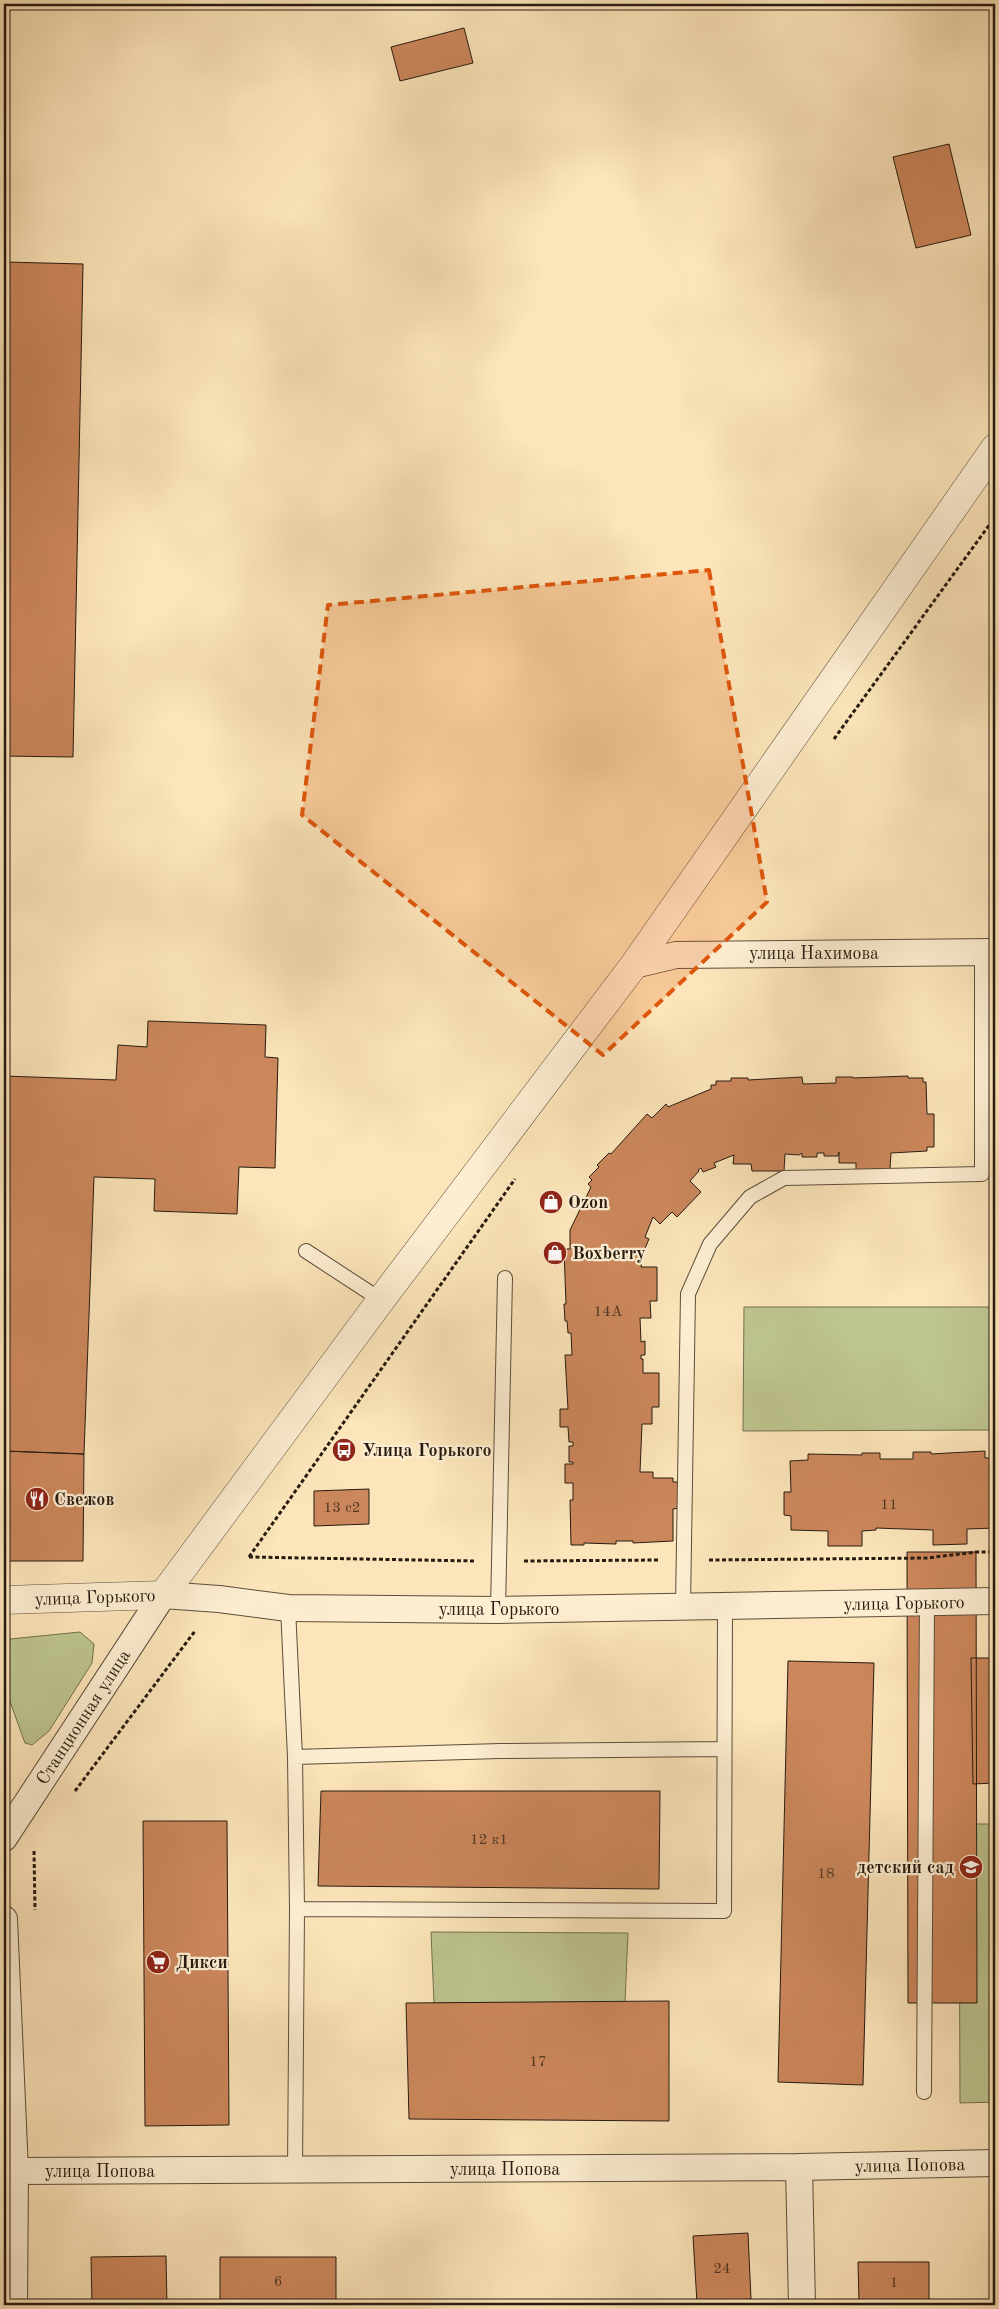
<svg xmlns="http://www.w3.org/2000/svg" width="999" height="2309" font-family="'Old Standard TT',serif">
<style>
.green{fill:#bec590;stroke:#727050}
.building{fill:#cc875c;stroke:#261b10}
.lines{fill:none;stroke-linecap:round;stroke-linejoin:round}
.service-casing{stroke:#5c4e3a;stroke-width:16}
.minor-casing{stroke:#5c4e3a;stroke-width:28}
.tertiary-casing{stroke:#5c4e3a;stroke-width:29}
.path{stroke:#261b10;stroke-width:3;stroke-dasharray:4 2.5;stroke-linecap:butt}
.service{stroke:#fdeed2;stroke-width:14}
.minor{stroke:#fdeed2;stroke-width:26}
.tertiary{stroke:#fdeed2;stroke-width:28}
.marked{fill:#de560c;fill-opacity:0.2;stroke:#de560c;stroke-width:4;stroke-dasharray:10 6;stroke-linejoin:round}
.labels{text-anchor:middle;stroke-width:4.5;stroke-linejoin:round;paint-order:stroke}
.number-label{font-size:15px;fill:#503623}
.street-label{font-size:18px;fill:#261b10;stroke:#fdeed2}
.poi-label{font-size:18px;font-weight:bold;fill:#261b10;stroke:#fdeed2;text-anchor:start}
</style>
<rect width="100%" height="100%" fill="#fce5ba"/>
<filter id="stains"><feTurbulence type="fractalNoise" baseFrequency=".004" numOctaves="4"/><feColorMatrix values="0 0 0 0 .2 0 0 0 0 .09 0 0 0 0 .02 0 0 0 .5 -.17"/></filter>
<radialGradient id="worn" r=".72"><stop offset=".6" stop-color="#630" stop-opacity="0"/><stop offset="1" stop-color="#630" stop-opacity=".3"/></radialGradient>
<!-- green -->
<path class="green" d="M744,1307H992L991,1430L743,1431Z
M80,1632L94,1644L92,1663L49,1731L32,1745L25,1743L5,1688L10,1639Z
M959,1824H995V2102L960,2103Z
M431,1932L628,1933L625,2002L434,2003Z"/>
<!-- building -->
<path class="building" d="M406,4H465V9L406,6Z
M574,4H590L575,8Z
M464,28L473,63L400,81L391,47Z
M949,144L971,235L916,248L893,157Z
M4,262L83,264L73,757L4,756Z
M148,1021L266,1025L265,1057L278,1058L275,1168L239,1167L237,1214L154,1211L155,1179L94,1177L84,1454L4,1451V1076L116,1080L118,1045L147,1047Z
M908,1076V1078H923V1082H926L927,1114H934V1147H927V1151L891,1153L890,1169H880L856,1170V1163H839V1152L838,1156H824V1153H817V1157H802V1153L799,1155L785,1154L784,1171H752L751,1164H733L734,1155L714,1163L716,1167L703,1172L701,1168L698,1170L699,1171L690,1181L701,1192L677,1217L672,1212L660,1224L653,1217L645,1237L649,1239L643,1253L640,1251L639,1253H642L641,1267H657V1301H650L651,1318H640L641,1342L645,1341V1355H641V1359H643V1373H659V1407H652V1424H642L640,1472H653V1478H673V1482H679L680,1508L673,1509V1541L633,1543V1541H616V1544L584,1543V1545H571L570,1500H573V1483H565V1464H573V1462H569V1446H573V1442H569L568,1427H560V1409H568L565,1355H572L571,1333H568L567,1321H565L564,1304H566L564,1249H570V1230L591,1187L588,1184L592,1180L589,1177L599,1167L597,1165L609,1153L611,1154L647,1114L652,1118L666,1104L668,1107L711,1089V1085H716V1081H731V1078H748V1080L802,1077L803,1084L836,1083V1077H853V1078Z
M4,1451L84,1454L83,1561H4Z
M985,1451V1458H995V1528L967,1529V1544L933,1545V1530L876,1528V1530L862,1531V1546H828V1531L791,1530V1516L784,1515V1492H791L790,1461L808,1460V1454L862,1455V1453H880V1459H913V1452H931V1454Z
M369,1489V1524L314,1526V1491Z
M907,1552H976L977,2003H908Z
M971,1658H995V1783L973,1784Z
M788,1661L874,1663L863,2085L778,2082Z
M321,1791H660L659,1889L318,1886Z
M143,1821H227L229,2125L145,2126Z
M669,2001V2121L409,2119L406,2003Z
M748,2233L751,2299L697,2303L693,2236Z
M166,2256L167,2305H92L91,2257Z
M220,2257H336V2305H220Z
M858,2262H929V2302H859Z"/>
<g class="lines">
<!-- service casing -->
<g class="service-casing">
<path id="service" d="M306,1251L381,1300
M683,1606L688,1294L710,1244L750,1197L784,1178L982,1174V952
M288,1608L295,1757L297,1909L724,1911L725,1606
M498,1610L505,1278
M295,1757L500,1751L723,1749
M924,2092L927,1602
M295,2170L297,1909"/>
</g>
<!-- minor casing -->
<g class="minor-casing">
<path id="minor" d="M634,965L676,955L995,952
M4,1838L163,1595L219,1599L288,1608L498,1610L995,1601
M4,1919L15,2171L14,2305
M799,2167L802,2305
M15,2171L799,2167L995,2163"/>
</g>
<!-- tertiary casing -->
<g class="tertiary-casing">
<path id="tertiary" d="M4,1600L163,1595L381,1300L634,965L995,448"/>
</g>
<!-- path -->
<path class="path" d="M834,739L995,517
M249,1557L515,1179
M249,1557L475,1561
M709,1560L927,1558L976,1552H995
M524,1561L660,1560
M75,1791L195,1631
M34,1851L35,1910"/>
<!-- service -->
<use href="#service" class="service"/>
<!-- minor -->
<use href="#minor" class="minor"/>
<!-- tertiary -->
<use href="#tertiary" class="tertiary"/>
</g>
<!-- marked area -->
<path class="marked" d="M709,570L767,902L603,1055L302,815L328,605Z"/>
<!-- icons -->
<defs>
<g id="shop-disc" transform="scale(1.25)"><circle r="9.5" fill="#8f2418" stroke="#fdeed2"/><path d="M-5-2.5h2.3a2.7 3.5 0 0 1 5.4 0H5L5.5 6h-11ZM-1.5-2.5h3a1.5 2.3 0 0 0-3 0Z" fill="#fff"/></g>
<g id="bus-disc" transform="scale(1.25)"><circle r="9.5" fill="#8f2418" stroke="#fdeed2"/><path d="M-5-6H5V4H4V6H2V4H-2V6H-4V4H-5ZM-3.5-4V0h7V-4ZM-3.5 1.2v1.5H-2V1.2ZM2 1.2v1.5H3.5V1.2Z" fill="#fff"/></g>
<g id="restaurant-disc" transform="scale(1.25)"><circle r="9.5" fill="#8f2418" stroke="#fdeed2"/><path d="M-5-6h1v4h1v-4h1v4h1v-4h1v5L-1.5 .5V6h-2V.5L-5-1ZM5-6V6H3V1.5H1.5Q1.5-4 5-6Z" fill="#fff"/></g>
<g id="school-disc" transform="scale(1.25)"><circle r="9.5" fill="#8f2418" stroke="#fdeed2"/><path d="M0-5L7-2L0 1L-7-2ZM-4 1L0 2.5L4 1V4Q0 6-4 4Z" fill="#fff"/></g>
<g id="supermarket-disc" transform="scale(1.25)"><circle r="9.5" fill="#8f2418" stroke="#fdeed2"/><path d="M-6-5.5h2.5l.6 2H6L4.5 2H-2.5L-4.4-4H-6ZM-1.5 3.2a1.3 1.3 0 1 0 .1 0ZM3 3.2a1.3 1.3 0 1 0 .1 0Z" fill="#fff"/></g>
</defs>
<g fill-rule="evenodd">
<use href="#shop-disc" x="551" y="1202"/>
<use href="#shop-disc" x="555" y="1253"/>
<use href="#bus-disc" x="344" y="1450"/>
<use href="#restaurant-disc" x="37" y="1499"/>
<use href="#school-disc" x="971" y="1867"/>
<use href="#supermarket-disc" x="158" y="1962"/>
</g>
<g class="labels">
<!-- number labels -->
<g class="number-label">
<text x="608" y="1316">14А</text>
<text x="889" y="1509">11</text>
<text x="342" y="1512">13 с2</text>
<text x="489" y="1844">12 к1</text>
<text x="826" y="1878">18</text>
<text x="538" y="2066">17</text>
<text x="722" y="2273">24</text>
<text x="278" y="2286">6</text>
<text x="894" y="2287">1</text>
</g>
<!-- street labels -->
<g class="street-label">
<text x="814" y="959">улица Нахимова</text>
<text transform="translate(95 1597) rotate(-2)" y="6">улица Горького</text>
<text transform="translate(904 1603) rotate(-1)" y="6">улица Горького</text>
<text x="499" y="1615">улица Горького</text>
<text transform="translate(83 1717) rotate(-57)" y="6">Станционная улица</text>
<text transform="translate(910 2165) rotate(-1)" y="6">улица Попова</text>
<text x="505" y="2175">улица Попова</text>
<text x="100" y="2177">улица Попова</text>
</g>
<!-- poi labels -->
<g class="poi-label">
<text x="568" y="1208">Ozon</text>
<text x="572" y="1259">Boxberry</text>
<text x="362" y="1456">Улица Горького</text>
<text x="54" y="1505">Свежов</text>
<text x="954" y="1873" text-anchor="end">детский сад</text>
<text x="176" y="1968">Дикси</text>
</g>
</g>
<!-- margin -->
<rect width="999" height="2309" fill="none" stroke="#fce5ba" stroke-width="20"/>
<rect x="5" y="5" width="989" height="2299" fill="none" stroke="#261b10" stroke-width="2.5"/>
<rect x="10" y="10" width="979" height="2289" fill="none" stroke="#261b10"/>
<rect width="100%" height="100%" filter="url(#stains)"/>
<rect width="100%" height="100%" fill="url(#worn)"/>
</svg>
